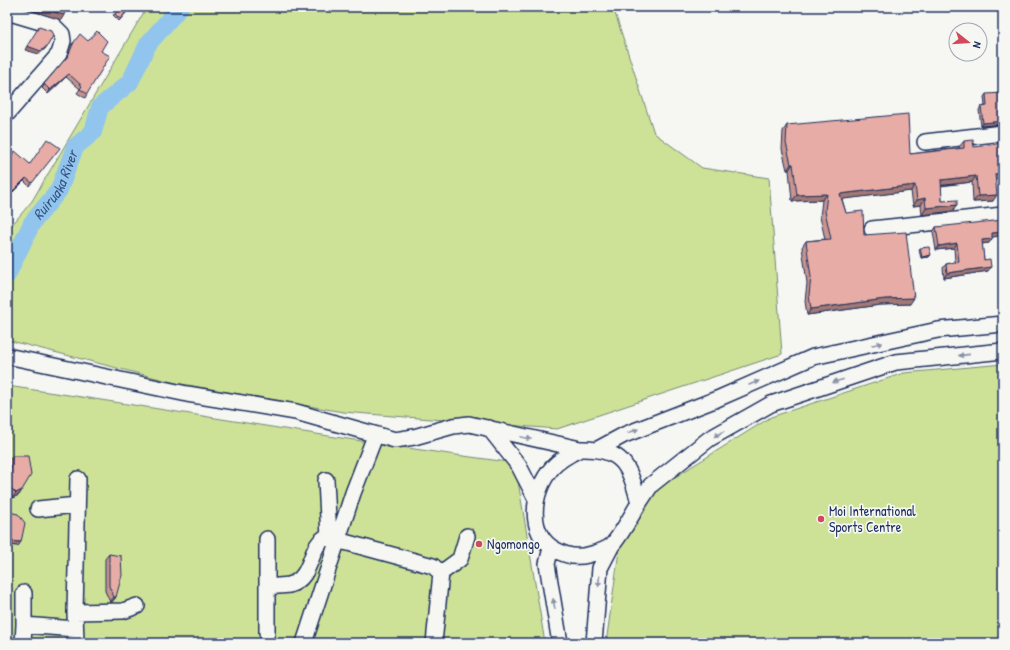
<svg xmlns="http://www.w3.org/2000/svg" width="1010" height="650" font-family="'Patrick Hand',sans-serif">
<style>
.green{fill:#cee297;stroke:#74887a}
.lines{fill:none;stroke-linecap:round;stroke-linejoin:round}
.river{stroke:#91c5ee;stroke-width:18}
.minor-casing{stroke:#1b2f5e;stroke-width:18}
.minor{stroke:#f6f6f2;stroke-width:15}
.wall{fill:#c7948e;stroke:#1b2f5e}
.shaded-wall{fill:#a27874;stroke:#1b2f5e}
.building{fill:#e7aca5;stroke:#1b2f5e}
.oneway{fill:#8892a8}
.poi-dot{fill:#d1495b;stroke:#f6f6f2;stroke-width:1.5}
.labels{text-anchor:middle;stroke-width:3.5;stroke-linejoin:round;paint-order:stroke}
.poi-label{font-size:14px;fill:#1b2f5e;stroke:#f6f6f2;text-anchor:start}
.water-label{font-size:15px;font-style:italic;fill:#385482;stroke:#f6f6f2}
</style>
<rect width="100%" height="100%" fill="#f6f6f2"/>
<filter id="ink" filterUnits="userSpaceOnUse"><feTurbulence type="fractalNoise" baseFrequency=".025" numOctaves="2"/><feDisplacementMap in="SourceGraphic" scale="8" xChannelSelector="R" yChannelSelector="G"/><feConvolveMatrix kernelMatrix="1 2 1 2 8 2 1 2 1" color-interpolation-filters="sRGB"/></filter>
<g filter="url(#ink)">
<!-- green -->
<path class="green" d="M147,7H613L654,133L702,168L769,178L782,354L557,429L343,412L176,383L7,340V231L32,201Z
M1003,364V643H606L619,551L659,487L771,417L904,373Z
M7,386C176,410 345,441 515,463L545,643H7Z"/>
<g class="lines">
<!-- river -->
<path class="river" id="s1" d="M7,275L32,223L59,190L75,147L93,132L100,107L130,82L148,44L180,7"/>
<!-- minor casing -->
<g class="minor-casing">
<path id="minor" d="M7,12L54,26L62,34L63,41L59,54L7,114
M925,142L1003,133
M872,229L1003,215
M7,356L187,394L296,412L395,440L414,437L453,426L469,424L580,449
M489,428L519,466L536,499
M580,449C623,448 629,465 639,503C631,516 623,532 613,544C607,550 596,553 588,555C576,558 566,556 556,550C526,534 532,491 552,468C560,459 570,454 580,449Z
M598,449L624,435L717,399L813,357L938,330L1003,324
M326,480L329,537
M639,503L651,485L709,439L771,404L896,362L1003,351
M38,509L77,505
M267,539V633
M551,548L547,564L560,643
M441,573L460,559L467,536
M267,587C274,586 282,586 289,585C314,578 308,546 326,537L433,566L441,573L434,643
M24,593V625L75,629
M75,612L123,611L137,606
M23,643L24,625
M76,643L75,612L78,479
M304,643L353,493L375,436
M594,643L600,568L612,545"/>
</g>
<!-- minor -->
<use href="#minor" class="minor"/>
</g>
<!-- wall -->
<path class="wall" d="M126,13L119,21L113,15L115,14Z
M88,41L101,51L87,94L85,98L77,93L80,89L66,77L48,94L42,88L66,59L71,45L74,42Z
M986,94L1003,124L981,126L979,110L981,107L985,106L984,97Z
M787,125L910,154L959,148V147L964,141L974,147L996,179L993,201L973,202L972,182L941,186L942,201L957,205L953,211L922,215L921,205L913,206L911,191L842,199L846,213L864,235L910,304L880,305L807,315L805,301L807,283L802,247L806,241L825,239L820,217L822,200L792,201L789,170H787L782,149L783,131Z
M57,151L29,186L24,181L10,195L11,156L30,164Z
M936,227L1003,235L992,237L989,243L982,244L984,260L988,271L944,278L943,268L946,264L955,262L954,248L936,250L933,232Z
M920,248L929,257L921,258L919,250Z
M12,456L22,490L19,495L12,498L7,493V476L8,461Z
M9,512L18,546L7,545V515Z
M109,554L116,597L112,602H110L105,591V559Z"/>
<!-- shaded-wall -->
<path class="shaded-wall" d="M21,7H39L64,15L61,20Z
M48,45L45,49L39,54L25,50L27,46Z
M69,74L66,77L48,94L50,90Z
M1003,121V124L981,126L983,123Z
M791,164H793L789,170H787Z
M1003,173V178L991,180L995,174Z
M976,176L972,182L936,186L941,180Z
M26,178L24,181L10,195L12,192Z
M915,185L911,191L836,200L840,194Z
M827,194L822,200L792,201L797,195Z
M997,195L993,201L973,202L978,196Z
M925,198L921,205L913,206L917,200Z
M957,205L953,211L922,215L926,208Z
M1003,232V235L989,238L992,233Z
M992,239L989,243L979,244L982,240Z
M957,243L954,248L936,250L939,246Z
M931,255L929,257L921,258L922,257Z
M991,267L988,271L944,278L947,273Z
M914,298L910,304L880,305L807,315L811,309L885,299Z
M22,490L19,495L12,498L16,493Z
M8,541L21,542L18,546L7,545V543Z
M114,597H116L112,602H110Z"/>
<!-- building -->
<path class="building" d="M39,7H66L64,15Z
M121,7H123L127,11L120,19L115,14Z
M39,27L51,31L53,36L48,45L41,51L27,46Z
M97,31L107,41L101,51L110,56L87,94L80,89L82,86L69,74L50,90L44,84L68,56L74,42L80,34L88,41Z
M1003,93V121L983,123L981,107L987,106L986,94Z
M908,114L910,154L964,148V141L973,140L974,147L1003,143V173L995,174L997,195L978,196L976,176L941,180L942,201L957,200V205L926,208L925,198L917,200L915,185L840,194L846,213L863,211L864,235L906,232L914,298L885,299L811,309L809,295L811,277L806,241L831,239L825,211L827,194L797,195L793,164H791L786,143L787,125Z
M47,139L60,148L32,183L26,178L12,192L7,199V153L11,156L15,151L30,164Z
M1003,220V232L992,233V239L982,240L984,260L990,259L991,267L947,273L946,264L959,262L957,243L939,246L936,227Z
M929,247L931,255L922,257L920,248Z
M12,456H28L31,475L22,490L16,493L9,486Z
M9,512L18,514L25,523L21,542L8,541Z
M109,554L121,556L122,575L116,597H114L109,586Z"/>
<!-- one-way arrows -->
<defs><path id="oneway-solid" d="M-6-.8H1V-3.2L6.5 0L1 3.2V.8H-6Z"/></defs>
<g class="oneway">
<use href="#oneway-solid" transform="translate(877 344) rotate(-12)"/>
<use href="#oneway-solid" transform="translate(964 355) rotate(174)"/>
<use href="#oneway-solid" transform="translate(838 381) rotate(162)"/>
<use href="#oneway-solid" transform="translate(754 383) rotate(-23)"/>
<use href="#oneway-solid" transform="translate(633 431) rotate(-20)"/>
<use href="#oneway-solid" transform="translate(719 434) rotate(150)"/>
<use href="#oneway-solid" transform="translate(526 438) rotate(12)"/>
<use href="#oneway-solid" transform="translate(599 581) rotate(95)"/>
<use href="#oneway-solid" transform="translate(554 604) rotate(-100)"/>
</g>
</g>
<!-- markers -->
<g class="poi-dot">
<circle cx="821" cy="519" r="4"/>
<circle cx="479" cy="544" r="4"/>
</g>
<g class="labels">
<!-- poi labels -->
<g class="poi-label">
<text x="829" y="516">Moi International<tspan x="829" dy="16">Sports Centre</tspan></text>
<text x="487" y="549">Ngomongo</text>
</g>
<!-- water labels -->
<g class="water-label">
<text dy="5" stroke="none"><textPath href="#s1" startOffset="103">Ruiruaka River</textPath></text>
</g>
</g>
<!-- margin -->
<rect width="1010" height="650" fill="none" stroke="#f6f6f2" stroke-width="24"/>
<rect x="12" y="12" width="986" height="626" fill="none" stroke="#1b2f5e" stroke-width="1.5" filter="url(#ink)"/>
<!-- north arrow -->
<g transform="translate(968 42) rotate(107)"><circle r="19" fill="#f6f6f2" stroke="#9ea6b7"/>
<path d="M0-3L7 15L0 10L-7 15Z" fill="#d1495b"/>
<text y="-6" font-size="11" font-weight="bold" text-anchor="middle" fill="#1b2f5e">N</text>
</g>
</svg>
